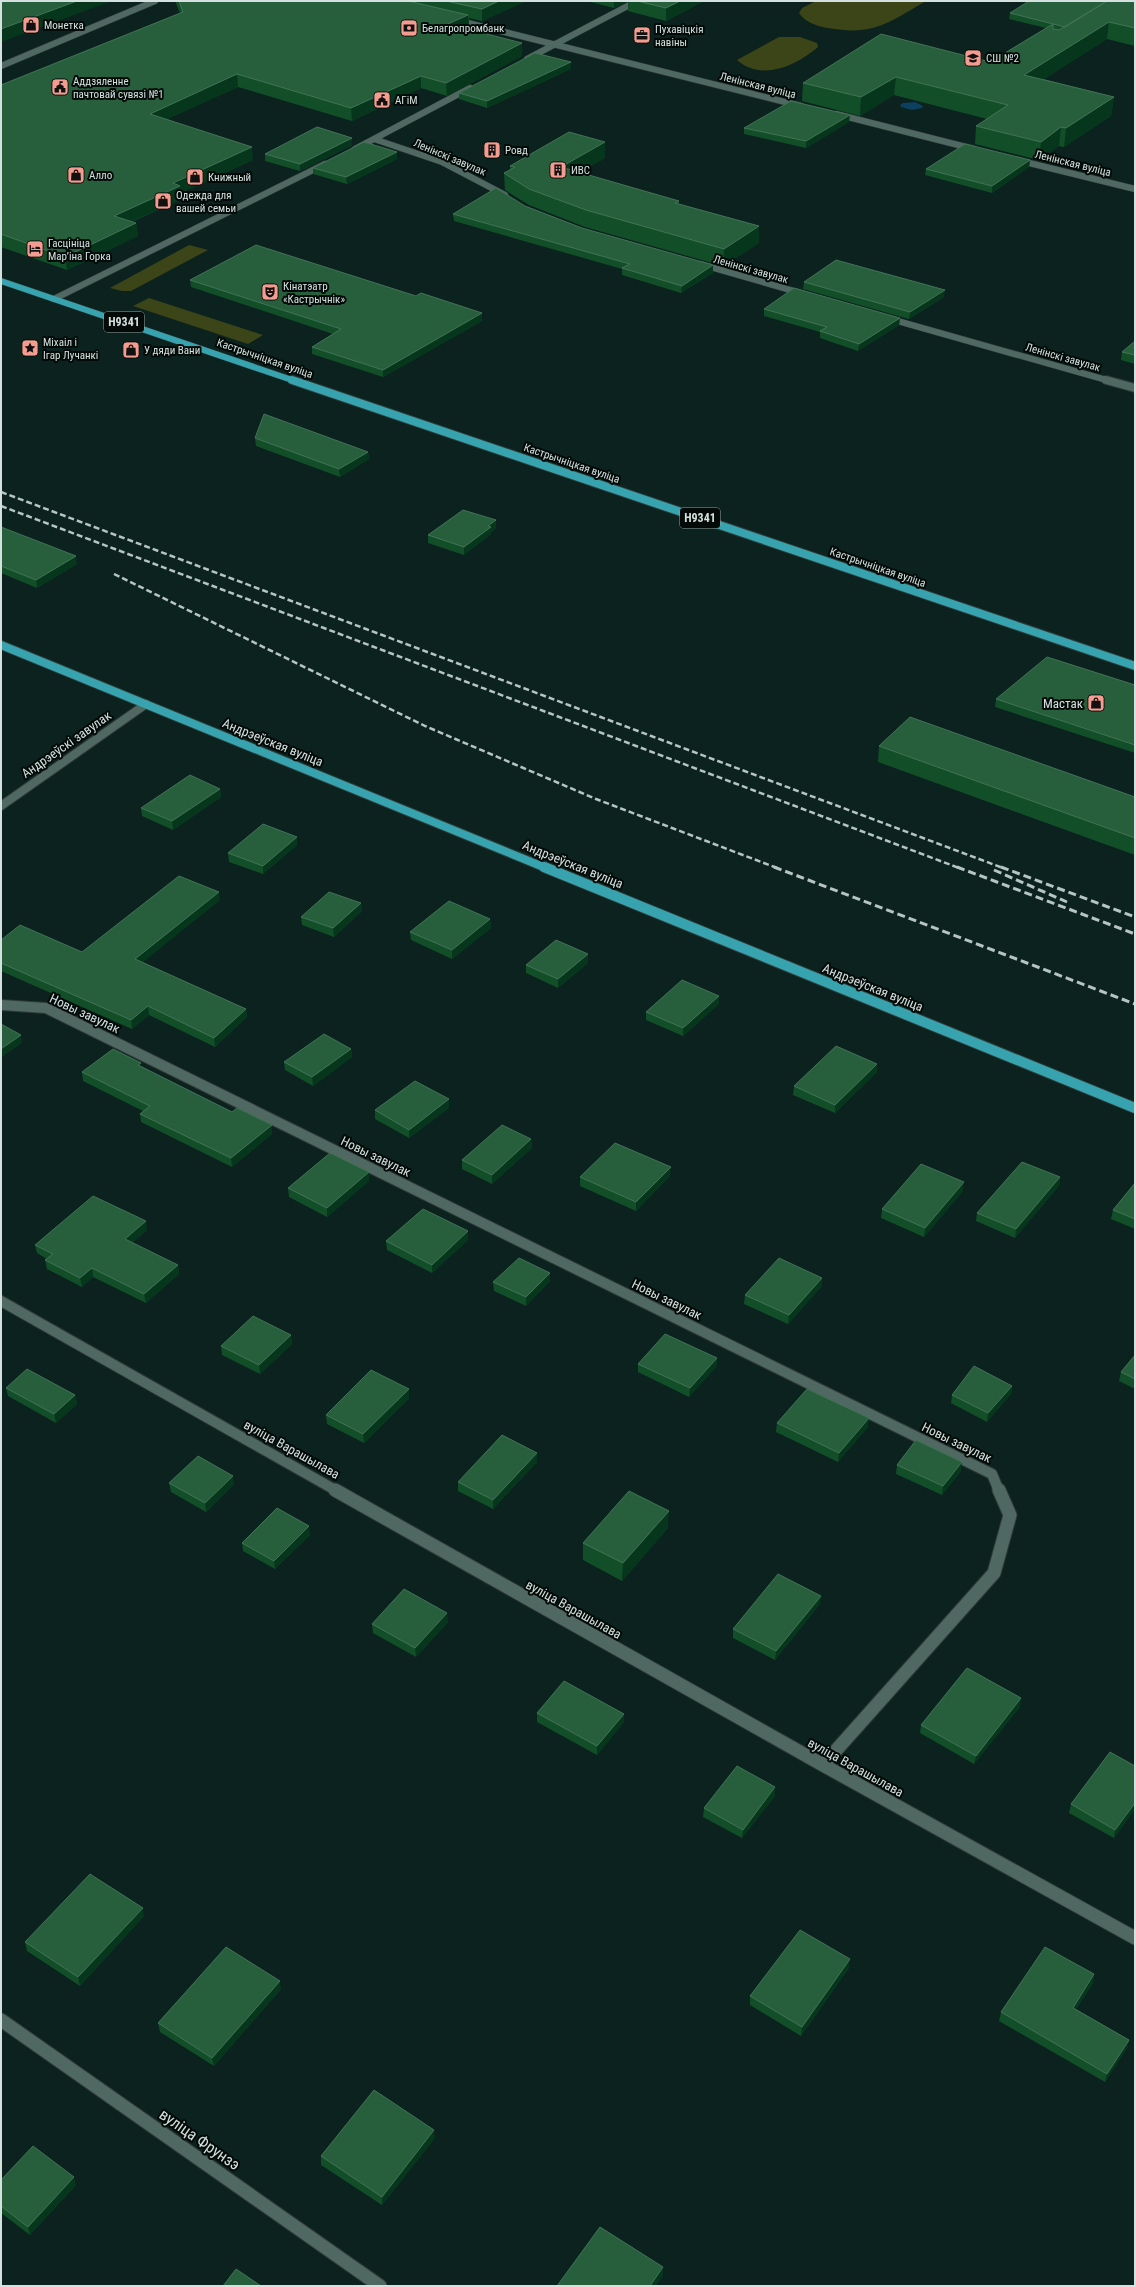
<svg xmlns="http://www.w3.org/2000/svg" width="1136" height="2287" font-family="'Roboto Condensed',sans-serif">
<style>
.green{fill:#3c4518}
.water{fill:#0c405e}
.lines{fill:none;stroke-linecap:round;stroke-linejoin:round}
.minor-far3-casing{stroke:#2f3a37;stroke-width:7}
.minor-far2-casing{stroke:#2f3a37;stroke-width:10}
.minor-far1-casing{stroke:#2f3a37;stroke-width:12}
.minor-casing{stroke:#2f3a37;stroke-width:15}
.major-far2-casing{stroke:#2f3a37;stroke-width:7}
.major-far1-casing{stroke:#2f3a37;stroke-width:10}
.major-casing{stroke:#2f3a37;stroke-width:12}
.minor-far3{stroke:#506862;stroke-width:6}
.minor-far2{stroke:#506862;stroke-width:8}
.minor-far1{stroke:#506862;stroke-width:10}
.minor{stroke:#506862;stroke-width:13}
.major-far2{stroke:#37a3af;stroke-width:6}
.major-far1{stroke:#37a3af;stroke-width:8}
.major{stroke:#37a3af;stroke-width:10}
.rail-far1{stroke:#b6c5c1;stroke-width:2.5;stroke-dasharray:6 3;stroke-linecap:butt}
.rail{stroke:#b6c5c1;stroke-width:3;stroke-dasharray:8 4;stroke-linecap:butt}
.wall{fill:#124f29}
.shaded-wall{fill:#06361c}
.building{fill:#275f3c;stroke:#427356}
.labels{text-anchor:middle;stroke-width:4;stroke-linejoin:round;paint-order:stroke}
.far-poi-label{font-size:11px;fill:#d4e1de;stroke:#030a08;text-anchor:start}
.far-street-label{font-size:11px;fill:#d4e1de;stroke:#030a08}
.shield{fill:#030a08;stroke:#95a09e;stroke-width:1}
.shield-label{font-size:12px;font-weight:bold;fill:#d4e1de}
.poi-label{font-size:13px;fill:#d4e1de;stroke:#030a08;text-anchor:end}
.street-label{font-size:13px;fill:#d4e1de;stroke:#030a08}
.near-street-label{font-size:16px;fill:#d4e1de;stroke:#030a08}
</style>
<rect width="100%" height="100%" fill="#0b221e"/>
<!-- green -->
<path class="green" d="M816,1H926C888,23 874,36 828,28C817,26 806,23 799,13L802,8Z
M779,37H800L817,43L818,47C797,65 762,82 737,60Z
M189,245L208,250L131,291H122L110,288Z
M149,298L263,335L248,344L133,306Z"/>
<!-- water -->
<path class="water" d="M915,102L923,106L922,108L912,110L901,107L900,105L903,103Z"/>
<g class="lines">
<!-- minor-far3 casing -->
<g class="minor-far3-casing">
<path id="minor-far3" d="M456,20L801,106
M527,59L637,1
M1,66L155,1
M836,114L974,149
M374,139L442,162L505,195
M355,149L470,88
M1017,160L1135,189
M700,264L804,294
M54,299L325,164
M887,318L1110,381"/>
</g>
<!-- minor-far2 casing -->
<g class="minor-far2-casing">
<path id="minor-far2" d="M1106,380L1135,388
M1,806L146,704"/>
</g>
<!-- minor-far1 casing -->
<g class="minor-far1-casing">
<path id="minor-far1" d="M1,1005L46,1008L992,1474L999,1491
M1,1301L337,1491"/>
</g>
<!-- minor casing -->
<g class="minor-casing">
<path id="minor" d="M335,1490L823,1765L1135,1938
M823,1765L994,1573L1010,1515L999,1490
M1,2020L380,2286"/>
</g>
<!-- major-far2 casing -->
<g class="major-far2-casing">
<path id="major-far2" d="M1,281L295,381"/>
</g>
<!-- major-far1 casing -->
<g class="major-far1-casing">
<path id="major-far1" d="M292,380L1135,666
M1,645L546,868"/>
</g>
<!-- major casing -->
<g class="major-casing">
<path id="major" d="M544,867L1135,1108"/>
</g>
<!-- minor-far3 -->
<use href="#minor-far3" class="minor-far3"/>
<!-- minor-far2 -->
<use href="#minor-far2" class="minor-far2"/>
<!-- minor-far1 -->
<use href="#minor-far1" class="minor-far1"/>
<!-- minor -->
<use href="#minor" class="minor"/>
<!-- major-far2 -->
<use href="#major-far2" class="major-far2"/>
<!-- major-far1 -->
<use href="#major-far1" class="major-far1"/>
<!-- major -->
<use href="#major" class="major"/>
<!-- rail-far1 -->
<path class="rail-far1" d="M1,492L1003,868
M1,506L959,868
M114,574L425,726L596,799L777,868"/>
<!-- rail -->
<path class="rail" d="M774,867L1135,1004
M957,867L1135,934
M1001,867L1135,917
M994,870L1067,902"/>
</g>
<!-- wall -->
<path class="wall" d="M175,1H526L482,21L469,18V28L466,29L522,56L447,96L421,88L352,121L238,87L167,119L253,160L181,193L182,199L132,222L136,223L138,236L67,270L1,247V85L180,13Z
M587,1H704L666,21L628,11V1L614,8Z
M1135,1V46L1107,39L1044,79L1114,97L1111,116L1064,147L1059,146L1039,160L975,144L976,126L987,119L894,95L860,116L802,101L803,83L990,62L1046,28L1009,19L1010,13Z
M571,69L487,108L459,99V93Z
M849,122L806,148L744,134V128Z
M352,138V145L300,171L265,161V154Z
M605,158L579,173L679,201V204L759,226V243L723,266L585,227L529,205L505,190L504,173L510,170V166Z
M397,159L347,184L313,174V168Z
M1030,160L1029,167L992,193L925,175L926,169Z
M525,206L582,228L713,273L681,293L622,275V269L454,221L453,214Z
M190,280L482,321L383,377L312,354V347L333,334L191,287Z
M804,282L944,297L909,319L803,289Z
M764,309L900,318L899,325L858,351L820,338V332L764,316Z
M1135,341V364L1121,360L1122,352Z
M255,438L368,452L369,459L340,477L256,446Z
M1,527L77,564L37,588L1,573Z
M496,528L491,532V534L464,555L428,543V535Z
M1135,685V753L995,707L996,699Z
M879,746L1135,797V855L878,762Z
M220,789L221,797L173,830L142,816L141,808Z
M297,837V845L263,874L229,862L228,853Z
M220,900L142,962L246,1009L247,1017L215,1047L149,1015L132,1029L1,971V940L82,952Z
M361,903L362,911L334,937L302,925L301,917Z
M490,919L491,928L452,959L411,940L410,932Z
M588,954V963L558,988L526,973V965Z
M719,1004L683,1036L646,1020V1012Z
M351,1049L352,1057L313,1086L285,1070L284,1062Z
M142,1067L232,1112L272,1125V1134L232,1167L141,1122L140,1114L143,1111L83,1081L82,1072Z
M877,1072L835,1113L793,1095L794,1086Z
M449,1099V1108L409,1138L375,1119V1110Z
M531,1139L532,1148L492,1184L462,1169V1160Z
M369,1172V1181L327,1217L289,1197L288,1188Z
M670,1176L636,1211L580,1186V1177Z
M1060,1177L1059,1186L1015,1238L976,1221L977,1213Z
M1135,1183V1229L1111,1219L1113,1210Z
M963,1191L924,1237L881,1218L882,1209Z
M147,1230L132,1243L178,1265L179,1274L146,1303L93,1277L82,1287L47,1269L45,1260L47,1259L37,1253L35,1245Z
M468,1240L432,1273L387,1250L386,1241Z
M550,1273V1281L526,1306L494,1291L493,1282Z
M822,1278V1286L788,1324L744,1304L745,1295Z
M291,1335L292,1344L260,1374L222,1355L221,1346Z
M1135,1355V1389L1119,1381L1121,1372Z
M717,1358L716,1367L689,1397L638,1372V1364Z
M1012,1386L1011,1394L987,1422L951,1403L952,1395Z
M6,1388L75,1395L77,1404L56,1423L8,1396Z
M409,1389V1398L364,1443L327,1424L326,1415Z
M777,1423L868,1427L838,1462L776,1432Z
M537,1462L493,1509L458,1491V1482Z
M897,1465L961,1471L942,1495L896,1474Z
M169,1483L234,1484L206,1512L171,1492Z
M668,1528L622,1581L583,1560V1543Z
M310,1535L275,1569L243,1551L242,1543Z
M820,1604L775,1660L733,1638V1629Z
M448,1622L416,1657L373,1633L372,1624Z
M1020,1707L974,1764L920,1733L921,1725Z
M537,1713L624,1722L597,1755L537,1722Z
M1135,1766V1809L1114,1838L1069,1813L1071,1804Z
M775,1796L742,1838L703,1817L704,1808Z
M144,1916L80,1986L27,1951L25,1942Z
M849,1968L801,2036L750,2005V1996Z
M1094,1974L1093,1983L1076,2009L1129,2040L1127,2048L1105,2082L999,2021L1001,2012Z
M281,1989L214,2066L160,2032L158,2023Z
M435,2138L382,2205L321,2165V2156Z
M1,2180L76,2185L30,2235L1,2213Z"/>
<!-- shaded-wall -->
<path class="shaded-wall" d="M77,1H112L1,42V29Z
M499,1H526L482,21V9Z
M614,1H628L614,8Z
M680,1H704L666,21V8Z
M468,15L469,28L449,37L448,24Z
M1109,22L1107,39L1022,93L1024,75Z
M522,43V56L447,96L446,83Z
M571,62V69L487,108V101Z
M237,74L238,87L151,127L150,114Z
M421,76V88L352,121L351,108Z
M896,77L894,95L860,116L861,97Z
M1114,97L1111,116L1064,147L1066,128Z
M850,115L849,122L806,148V141Z
M1061,127L1059,146L1039,160L1041,142Z
M352,138V145L300,171V164Z
M605,142V158L561,183V167Z
M252,147L253,160L181,193L182,199L115,229L114,216L173,183Z
M397,152V159L347,184L346,177Z
M1030,160L1029,167L992,193V186Z
M136,223L138,236L67,270L65,257Z
M759,226V243L723,266L724,249Z
M713,265V273L681,293L682,286Z
M945,290L944,297L909,319L910,312Z
M482,313V321L383,377V370Z
M900,318L899,325L858,351L859,344Z
M368,452L369,459L340,477L339,469Z
M496,520V528L491,532V534L464,555V547L488,526Z
M76,556L77,564L37,588L36,580Z
M220,789L221,797L173,830L172,821Z
M297,837V845L263,874V866Z
M219,892L220,900L136,968L135,959Z
M361,903L362,911L334,937L333,928Z
M490,919L491,928L452,959V950Z
M588,954V963L558,988V979Z
M719,996V1004L683,1036V1028Z
M148,1006L149,1015L132,1029L131,1020Z
M246,1009L247,1017L215,1047L214,1038Z
M21,1035L22,1043L1,1058V1049Z
M351,1049L352,1057L313,1086L312,1077Z
M877,1064V1072L835,1113V1105Z
M449,1099V1108L409,1138V1130Z
M272,1125V1134L232,1167L231,1158Z
M531,1139L532,1148L492,1184V1175Z
M671,1167L670,1176L636,1211V1202Z
M369,1172V1181L327,1217V1208Z
M1060,1177L1059,1186L1015,1238L1016,1229Z
M964,1182L963,1191L924,1237L925,1228Z
M146,1221L147,1230L126,1248L125,1239Z
M468,1231V1240L432,1273V1265Z
M178,1265L179,1274L146,1303L144,1294Z
M92,1268L93,1277L82,1287L80,1278Z
M550,1273V1281L526,1306V1297Z
M822,1278V1286L788,1324L789,1315Z
M291,1335L292,1344L260,1374L259,1365Z
M717,1358L716,1367L689,1397L690,1388Z
M1012,1386L1011,1394L987,1422L988,1413Z
M409,1389V1398L364,1443L363,1434Z
M75,1395L77,1404L56,1423L54,1414Z
M869,1418L868,1427L838,1462L839,1453Z
M537,1453V1462L493,1509V1500Z
M962,1462L961,1471L942,1495L943,1486Z
M233,1476L234,1484L206,1512L205,1503Z
M669,1511L668,1528L622,1581L623,1563Z
M309,1526L310,1535L275,1569L274,1561Z
M821,1596L820,1604L775,1660L776,1651Z
M447,1613L448,1622L416,1657L415,1648Z
M1021,1698L1020,1707L974,1764L976,1756Z
M624,1714V1722L597,1755V1746Z
M775,1787V1796L742,1838L743,1830Z
M1135,1803V1809L1114,1838L1115,1830Z
M143,1908L144,1916L80,1986L78,1977Z
M850,1959L849,1968L801,2036L802,2027Z
M1094,1974L1093,1983L1071,2016L1073,2008Z
M280,1981L281,1989L214,2066L212,2058Z
M1129,2040L1127,2048L1105,2082L1107,2074Z
M434,2130L435,2138L382,2205V2197Z
M74,2177L76,2185L30,2235L28,2227Z
M663,2267V2276L656,2286H650Z"/>
<!-- building -->
<path class="building" d="M1,1H77L1,29Z
M179,1H408L468,15L448,24L522,43L446,83L421,76L351,108L237,74L150,114L252,147L173,183L180,186L114,216L136,223L65,257L1,234V85L183,12Z
M446,1H499L482,9Z
M637,1H680L666,8Z
M1029,1H1107L1065,27L1010,13Z
M1107,1H1135V28L1109,22L1024,75L1114,97L1066,128L1061,127L1041,142L976,126L1008,105L896,77L861,97L803,83L881,34L990,62L1053,24V29L1059,30Z
M535,53L571,62L487,101L459,93Z
M791,101L850,115L806,141L744,128Z
M317,127L352,138L300,164L265,154Z
M569,132L605,142L561,167L679,201L675,203L759,226L724,249L586,210L529,189L504,173L515,167L510,166Z
M364,142L397,152L346,177L313,168Z
M965,144L1030,160L992,186L926,169Z
M496,188L525,206L582,228L713,265L682,286L622,268L630,264L453,214Z
M256,245L416,296L421,293L482,313L383,370L312,347L341,329L190,280Z
M836,260L945,290L910,312L804,282Z
M794,288L900,318L859,344L820,331L827,327L764,309Z
M1135,341V355L1122,352Z
M264,414L368,452L339,469L255,438Z
M463,510L496,520L488,526L491,527L464,547L428,535Z
M1,527L76,556L36,580L1,566Z
M1047,657L1135,685V745L996,699Z
M910,717L1135,797V838L879,746Z
M190,775L220,789L172,821L141,808Z
M263,824L297,837L263,866L228,853Z
M179,876L219,892L135,959L246,1009L214,1038L148,1006L131,1020L1,963V940L20,925L82,952Z
M329,892L361,903L333,928L301,917Z
M449,901L490,919L452,950L410,932Z
M556,940L588,954L558,979L526,965Z
M682,980L719,996L683,1028L646,1012Z
M1,1024L21,1035L1,1049Z
M324,1034L351,1049L312,1077L284,1062Z
M836,1046L877,1064L835,1105L794,1086Z
M113,1049L141,1063L138,1065L232,1112L237,1108L272,1125L231,1158L140,1114L150,1106L82,1072Z
M415,1081L449,1099L409,1130L375,1110Z
M502,1125L531,1139L492,1175L462,1160Z
M615,1143L671,1167L636,1202L580,1177Z
M330,1153L369,1172L327,1208L288,1188Z
M1022,1162L1060,1177L1016,1229L977,1213Z
M921,1164L964,1182L925,1228L882,1209Z
M1135,1183V1219L1113,1210Z
M93,1196L146,1221L125,1239L178,1265L144,1294L92,1268L80,1278L45,1260L53,1254L35,1245Z
M423,1209L468,1231L432,1265L386,1241Z
M519,1258L550,1273L526,1297L493,1282Z
M779,1258L822,1278L789,1315L745,1295Z
M253,1316L291,1335L259,1365L221,1346Z
M665,1334L717,1358L690,1388L638,1364Z
M1135,1355V1379L1121,1372Z
M974,1366L1012,1386L988,1413L952,1395Z
M27,1369L75,1395L54,1414L6,1388Z
M371,1370L409,1389L363,1434L326,1415Z
M807,1389L869,1418L839,1453L777,1423Z
M502,1435L537,1453L493,1500L458,1482Z
M916,1440L962,1462L943,1486L897,1465Z
M198,1456L233,1476L205,1503L169,1483Z
M629,1491L669,1511L623,1563L583,1543Z
M277,1508L309,1526L274,1561L242,1543Z
M778,1574L821,1596L776,1651L733,1629Z
M404,1589L447,1613L415,1648L372,1624Z
M967,1668L1021,1698L976,1756L921,1725Z
M564,1681L624,1714L597,1746L537,1713Z
M1110,1752L1135,1766V1803L1115,1830L1071,1804Z
M737,1766L775,1787L743,1830L704,1808Z
M90,1874L143,1908L78,1977L25,1942Z
M800,1930L850,1959L802,2027L750,1996Z
M226,1947L280,1981L212,2058L158,2023Z
M1045,1947L1094,1974L1073,2008L1129,2040L1107,2074L1001,2012Z
M374,2090L434,2130L382,2197L321,2156Z
M33,2146L74,2177L28,2227L1,2206V2180Z
M600,2227L663,2267L650,2286H557Z
M236,2269L261,2286H223Z"/>
<!-- icons -->
<defs>
<g id="shop-square" transform="scale(0.9)"><rect x="-9" y="-9" width="18" height="18" rx="4" fill="#f59c90" stroke="#030a08"/><path d="M-5-2.5h2.3a2.7 3.5 0 0 1 5.4 0H5L5.5 6h-11ZM-1.5-2.5h3a1.5 2.3 0 0 0-3 0Z" fill="#111"/></g>
<g id="bank-square" transform="scale(0.9)"><rect x="-9" y="-9" width="18" height="18" rx="4" fill="#f59c90" stroke="#030a08"/><path d="M-6-4H6V4H-6ZM0-2.3a2.3 2.3 0 1 0 0 4.6a2.3 2.3 0 1 0 0-4.6Z" fill="#111"/></g>
<g id="office-square" transform="scale(0.9)"><rect x="-9" y="-9" width="18" height="18" rx="4" fill="#f59c90" stroke="#030a08"/><path d="M-6-3h4V-5.5h4V-3h4V5H-6ZM-1-4.5V-3h2v-1.5ZM-6 0V1H6V0Z" fill="#111"/></g>
<g id="school-square" transform="scale(0.9)"><rect x="-9" y="-9" width="18" height="18" rx="4" fill="#f59c90" stroke="#030a08"/><path d="M0-5L7-2L0 1L-7-2ZM-4 1L0 2.5L4 1V4Q0 6-4 4Z" fill="#111"/></g>
<g id="civic-square" transform="scale(0.9)"><rect x="-9" y="-9" width="18" height="18" rx="4" fill="#f59c90" stroke="#030a08"/><path d="M-.6-6.5H3V-4.5H.6V-3L4-1V1h2V6H-6V1h2V-1L-.6-3ZM-1.2 2.5V6h2.4V2.5Z" fill="#111"/></g>
<g id="building-square" transform="scale(0.9)"><rect x="-9" y="-9" width="18" height="18" rx="4" fill="#f59c90" stroke="#030a08"/><path d="M-4-6H4V6H1V3H-1V6H-4ZM-2.5-4.3h1.7v1.8h-1.7ZM.8-4.3h1.7v1.8H.8ZM-2.5-1h1.7V.8h-1.7ZM.8-1h1.7V.8H.8Z" fill="#111"/></g>
<g id="hotel-square" transform="scale(0.9)"><rect x="-9" y="-9" width="18" height="18" rx="4" fill="#f59c90" stroke="#030a08"/><path d="M-6-4.5h1.5V1H6V5H4.5V3h-9V5H-6ZM-4 0a1.8 1.8 0 1 1 3.6 0ZM.5 0V-2.5h3Q6-2.5 6 0Z" fill="#111"/></g>
<g id="theatre-square" transform="scale(0.9)"><rect x="-9" y="-9" width="18" height="18" rx="4" fill="#f59c90" stroke="#030a08"/><path d="M-5-5.5Q0-4 5-5.5V0Q5 5 0 6Q-5 5-5 0ZM-3.3-2.5H-1v1.5H-3.3ZM1-2.5H3.3v1.5H1ZM-2.8 1Q0 5.5 2.8 1Z" fill="#111"/></g>
<g id="sight-square" transform="scale(0.9)"><rect x="-9" y="-9" width="18" height="18" rx="4" fill="#f59c90" stroke="#030a08"/><path d="M0-6L1.8-2.2L6-1.7L2.9 1.2L3.7 5.4L0 3.3L-3.7 5.4L-2.9 1.2L-6-1.7L-1.8-2.2Z" fill="#111"/></g>
</defs>
<g fill-rule="evenodd">
<use href="#shop-square" x="31" y="25"/>
<use href="#bank-square" x="409" y="28"/>
<use href="#office-square" x="642" y="35"/>
<use href="#school-square" x="973" y="58"/>
<use href="#civic-square" x="60" y="87"/>
<use href="#civic-square" x="382" y="100"/>
<use href="#building-square" x="492" y="150"/>
<use href="#building-square" x="558" y="170"/>
<use href="#shop-square" x="76" y="175"/>
<use href="#shop-square" x="195" y="177"/>
<use href="#shop-square" x="163" y="201"/>
<use href="#hotel-square" x="35" y="249"/>
<use href="#theatre-square" x="270" y="292"/>
<use href="#sight-square" x="30" y="348"/>
<use href="#shop-square" x="131" y="350"/>
<use href="#shop-square" x="1096" y="703"/>
</g>
<g class="labels">
<!-- far-poi labels -->
<g class="far-poi-label">
<text x="44" y="29">Монетка</text>
<text x="422" y="32">Белагропромбанк</text>
<text x="655" y="33">Пухавіцкія<tspan x="655" dy="13">навіны</tspan></text>
<text x="986" y="62">СШ №2</text>
<text x="73" y="85">Аддзяленне<tspan x="73" dy="13">пачтовай сувязі №1</tspan></text>
<text x="395" y="104">АГіМ</text>
<text x="505" y="154">Ровд</text>
<text x="571" y="174">ИВС</text>
<text x="89" y="179">Алло</text>
<text x="208" y="181">Книжный</text>
<text x="176" y="199">Одежда для<tspan x="176" dy="13">вашей семьи</tspan></text>
<text x="48" y="247">Гасцініца<tspan x="48" dy="13">Марʼіна Горка</tspan></text>
<text x="283" y="290">Кінатэатр<tspan x="283" dy="13">«Кастрычнік»</tspan></text>
<text x="43" y="346">Міхаіл і<tspan x="43" dy="13">Ігар Лучанкі</tspan></text>
<text x="144" y="354">У дяди Вани</text>
</g>
<!-- far-street labels -->
<g class="far-street-label">
<text transform="translate(758 85) rotate(14)" y="4">Ленінская вуліца</text>
<text transform="translate(450 157) rotate(23)" y="4">Ленінскі завулак</text>
<text transform="translate(1073 163) rotate(14)" y="4">Ленінская вуліца</text>
<text transform="translate(751 269) rotate(16)" y="4">Ленінскі завулак</text>
<text transform="translate(1063 357) rotate(16)" y="4">Ленінскі завулак</text>
<text transform="translate(265 358) rotate(19)" y="4">Кастрычніцкая вуліца</text>
<text transform="translate(572 463) rotate(19)" y="4">Кастрычніцкая вуліца</text>
<text transform="translate(878 567) rotate(19)" y="4">Кастрычніцкая вуліца</text>
</g>
<!-- shield labels -->
<g class="shield">
<rect x="104" y="312" width="40" height="20" rx="3"/>
<rect x="680" y="508" width="40" height="20" rx="3"/>
</g>
<g class="shield-label">
<text x="124" y="326">Н9341</text>
<text x="700" y="522">Н9341</text>
</g>
<!-- poi labels -->
<g class="poi-label">
<text x="1083" y="708">Мастак</text>
</g>
<!-- street labels -->
<g class="street-label">
<text transform="translate(273 742) rotate(22)" y="5">Андрэеўская вуліца</text>
<text transform="translate(66 744) rotate(-35)" y="5">Андрэеўскі завулак</text>
<text transform="translate(573 864) rotate(22)" y="5">Андрэеўская вуліца</text>
<text transform="translate(873 987) rotate(22)" y="5">Андрэеўская вуліца</text>
<text transform="translate(85 1013) rotate(25)" y="5">Новы завулак</text>
<text transform="translate(376 1156) rotate(26)" y="5">Новы завулак</text>
<text transform="translate(667 1299) rotate(26)" y="5">Новы завулак</text>
<text transform="translate(957 1442) rotate(26)" y="5">Новы завулак</text>
<text transform="translate(292 1449) rotate(29)" y="5">вуліца Варашылава</text>
<text transform="translate(574 1609) rotate(29)" y="5">вуліца Варашылава</text>
<text transform="translate(856 1767) rotate(29)" y="5">вуліца Варашылава</text>
</g>
<!-- near-street labels -->
<g class="near-street-label">
<text transform="translate(200 2139) rotate(35)" y="6">вуліца Фрунзэ</text>
</g>
</g>
<!-- border -->
<rect width="1136" height="2287" fill="none" stroke="#d4e1de" stroke-width="4"/>
</svg>
